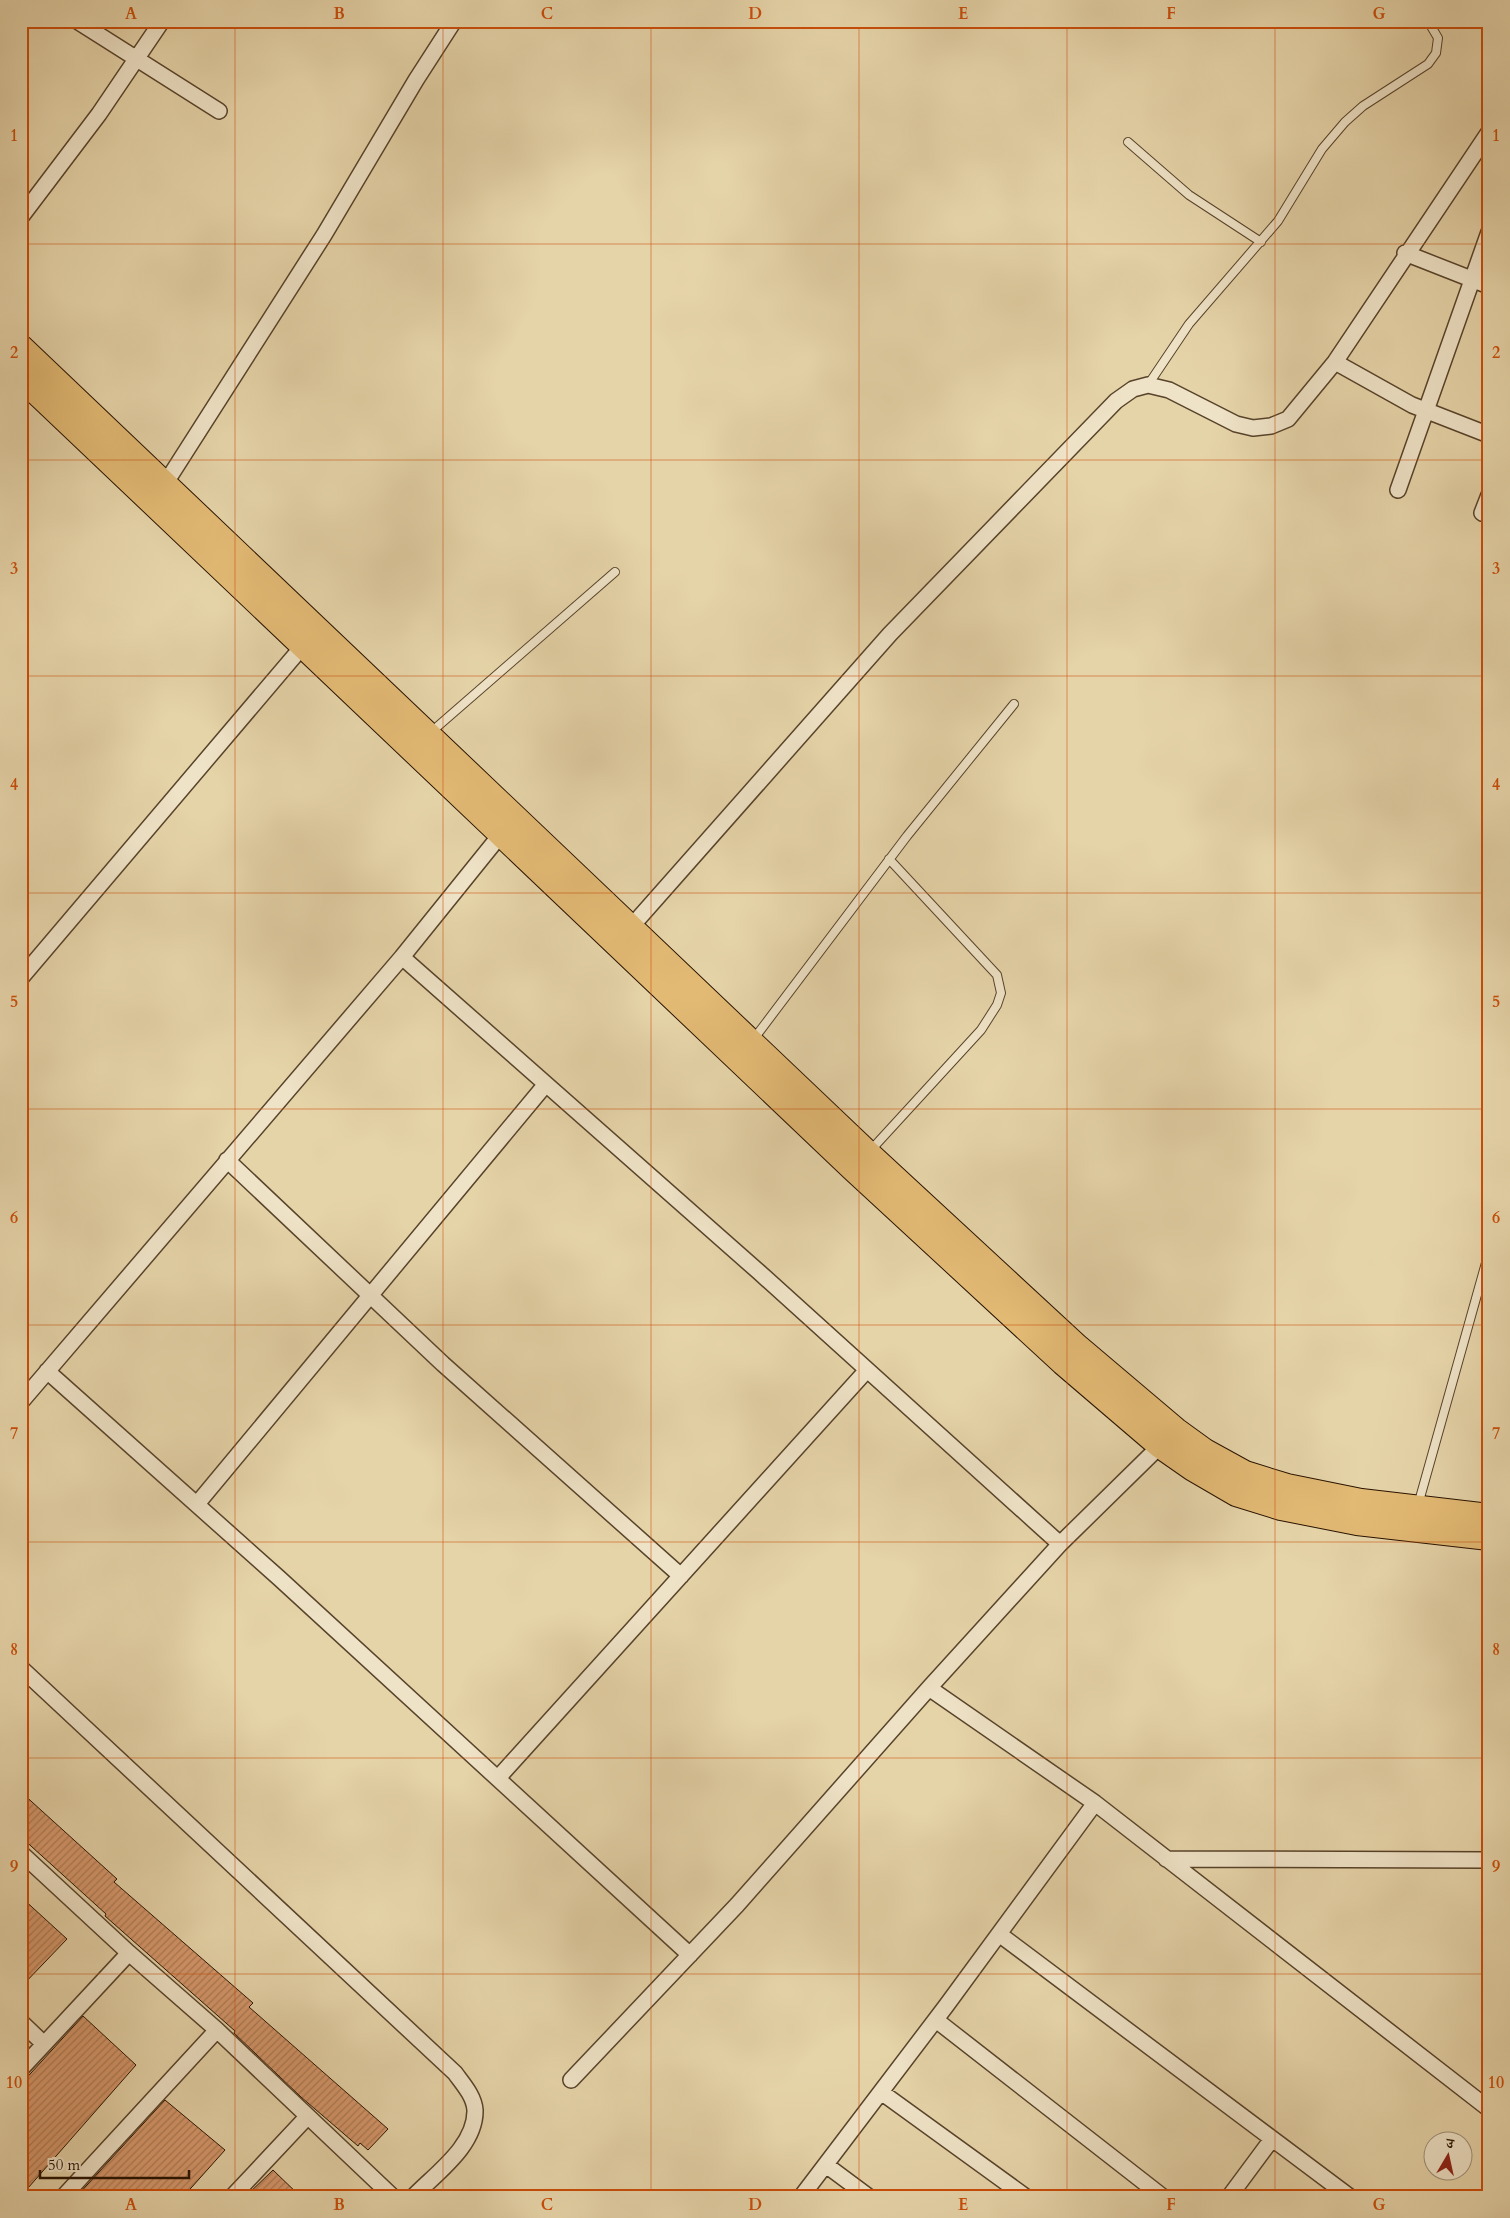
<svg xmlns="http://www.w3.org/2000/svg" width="1510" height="2218" font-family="Cardo,'Noto Serif Devanagari',serif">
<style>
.building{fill:url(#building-hatch);stroke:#281301}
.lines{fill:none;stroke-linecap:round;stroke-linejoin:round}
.service-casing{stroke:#58432b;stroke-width:10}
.minor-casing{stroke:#58432b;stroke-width:18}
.primary-casing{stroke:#281301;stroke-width:26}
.service{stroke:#efe3c7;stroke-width:8}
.minor{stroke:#efe3c7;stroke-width:15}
.primary{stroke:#e3ba74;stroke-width:24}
.grid{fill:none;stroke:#cb4e0a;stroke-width:1;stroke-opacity:0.55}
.neatline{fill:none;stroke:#cb4e0a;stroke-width:2}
.grid-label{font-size:16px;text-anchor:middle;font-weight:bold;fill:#cb4e0a}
</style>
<defs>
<pattern id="building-hatch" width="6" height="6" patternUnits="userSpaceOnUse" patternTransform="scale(1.25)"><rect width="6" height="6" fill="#d6986c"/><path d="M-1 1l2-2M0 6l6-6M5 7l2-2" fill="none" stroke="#ae7b56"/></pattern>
</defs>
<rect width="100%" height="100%" fill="#e6d4a9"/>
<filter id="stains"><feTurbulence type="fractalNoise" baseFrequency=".004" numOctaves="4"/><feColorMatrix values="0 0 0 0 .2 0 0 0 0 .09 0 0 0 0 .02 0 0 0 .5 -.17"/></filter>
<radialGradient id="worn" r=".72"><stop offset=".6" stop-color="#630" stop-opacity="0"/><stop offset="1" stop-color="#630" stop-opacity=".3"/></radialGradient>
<!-- building -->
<path class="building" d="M21,1792L117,1879L114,1882L253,2003L249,2007L388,2129L368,2150L360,2143L358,2146L301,2097L234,2033L235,2031L105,1916L106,1914L21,1837Z
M21,1897L67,1939L21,1987Z
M83,2016L136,2065L21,2196V2084Z
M165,2100L225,2150L183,2197H76Z
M273,2170L301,2197H245Z"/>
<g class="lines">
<!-- service casing -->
<g class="service-casing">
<path id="service" d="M1128,142L1189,195L1261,242
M1148,385L1189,324L1278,221L1322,149L1345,122L1363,106L1428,64L1436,53L1438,38L1428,21
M430,733L615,572
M753,1040L907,836L1014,704
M870,1151L981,1030L997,1005L1001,993L997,975L889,859
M1418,1505L1489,1252"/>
</g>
<!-- minor casing -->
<g class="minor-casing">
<path id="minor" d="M77,21L219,111
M21,217L99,114L162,21
M1405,253L1489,286
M1335,362L1412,405L1489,435
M165,484L324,235L416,80L454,21
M1398,490L1489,232
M1482,513L1489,495
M631,927L890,634L1116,401L1133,389L1148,385L1169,390L1236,424L1253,428L1271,426L1288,419L1335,362L1489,132
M402,957L759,1272L1060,1544
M21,978L308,640
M227,1160L443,1364L681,1576
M47,1371L279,1578L690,1955
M21,1402L402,957L506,828
M197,1504L546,1084
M21,1668L455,2073C463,2084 474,2096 475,2110C476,2146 435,2174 413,2197
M929,1688L1095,1803L1489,2109
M498,1778L867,1370
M21,1853L129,1953L217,2030L393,2197
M1166,1859L1489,1860
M999,1934L1350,2197
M936,2020L1163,2197
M21,2022L44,2044
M21,2069L129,1953
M571,2080L737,1905L929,1688L1060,1544L1166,1440
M881,2092L1026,2197
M826,2165L869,2197
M63,2197L217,2030
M232,2197L307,2117
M801,2197L946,2006L1095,1803
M1229,2197L1272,2139"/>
</g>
<!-- primary casing -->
<g class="primary-casing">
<path id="primary" d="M21,347L868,1153L1078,1347L1176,1430L1205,1451L1245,1473L1287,1486L1361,1501L1489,1516
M21,378L853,1169L1063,1363L1160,1446L1193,1469L1236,1494L1281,1508L1357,1523L1489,1538"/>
</g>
<!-- service -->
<use href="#service" class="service"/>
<!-- minor -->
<use href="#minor" class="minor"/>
<!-- primary -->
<use href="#primary" class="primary"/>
</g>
<!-- grid -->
<path class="grid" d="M235,21V2197M443,21V2197M651,21V2197M859,21V2197M1067,21V2197M1275,21V2197M21,244H1489M21,460H1489M21,676H1489M21,893H1489M21,1109H1489M21,1325H1489M21,1542H1489M21,1758H1489M21,1974H1489"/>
<!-- margin -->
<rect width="1510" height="2218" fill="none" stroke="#e6d4a9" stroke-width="55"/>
<!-- north arrow -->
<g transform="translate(1448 2156) rotate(9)"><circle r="24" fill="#efe3c7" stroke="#9f9078"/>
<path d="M0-4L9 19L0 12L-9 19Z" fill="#8f2418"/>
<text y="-8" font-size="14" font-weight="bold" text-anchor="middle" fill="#281301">उ</text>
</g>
<!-- scale -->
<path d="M40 2170v8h149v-8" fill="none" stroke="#281301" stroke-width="2.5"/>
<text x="48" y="2170" font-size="15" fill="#281301" stroke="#efe3c7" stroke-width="4" paint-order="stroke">50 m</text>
<rect x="28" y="28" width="1454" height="2162" class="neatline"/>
<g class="grid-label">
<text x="131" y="19">A</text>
<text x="339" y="19">B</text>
<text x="547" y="19">C</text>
<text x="755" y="19">D</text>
<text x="963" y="19">E</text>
<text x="1171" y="19">F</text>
<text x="1379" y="19">G</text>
<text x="14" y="141">1</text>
<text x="1496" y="141">1</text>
<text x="14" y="358">2</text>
<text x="1496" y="358">2</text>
<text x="14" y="574">3</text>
<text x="1496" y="574">3</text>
<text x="14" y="790">4</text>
<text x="1496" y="790">4</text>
<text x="14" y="1007">5</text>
<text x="1496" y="1007">5</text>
<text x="14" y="1223">6</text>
<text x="1496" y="1223">6</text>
<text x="14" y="1439">7</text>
<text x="1496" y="1439">7</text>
<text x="14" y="1655">8</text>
<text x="1496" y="1655">8</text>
<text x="14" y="1872">9</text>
<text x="1496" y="1872">9</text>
<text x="14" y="2088">10</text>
<text x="1496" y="2088">10</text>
<text x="131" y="2210">A</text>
<text x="339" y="2210">B</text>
<text x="547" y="2210">C</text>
<text x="755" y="2210">D</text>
<text x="963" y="2210">E</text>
<text x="1171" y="2210">F</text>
<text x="1379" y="2210">G</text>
</g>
<rect width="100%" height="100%" filter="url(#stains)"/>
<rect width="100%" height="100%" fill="url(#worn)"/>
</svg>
